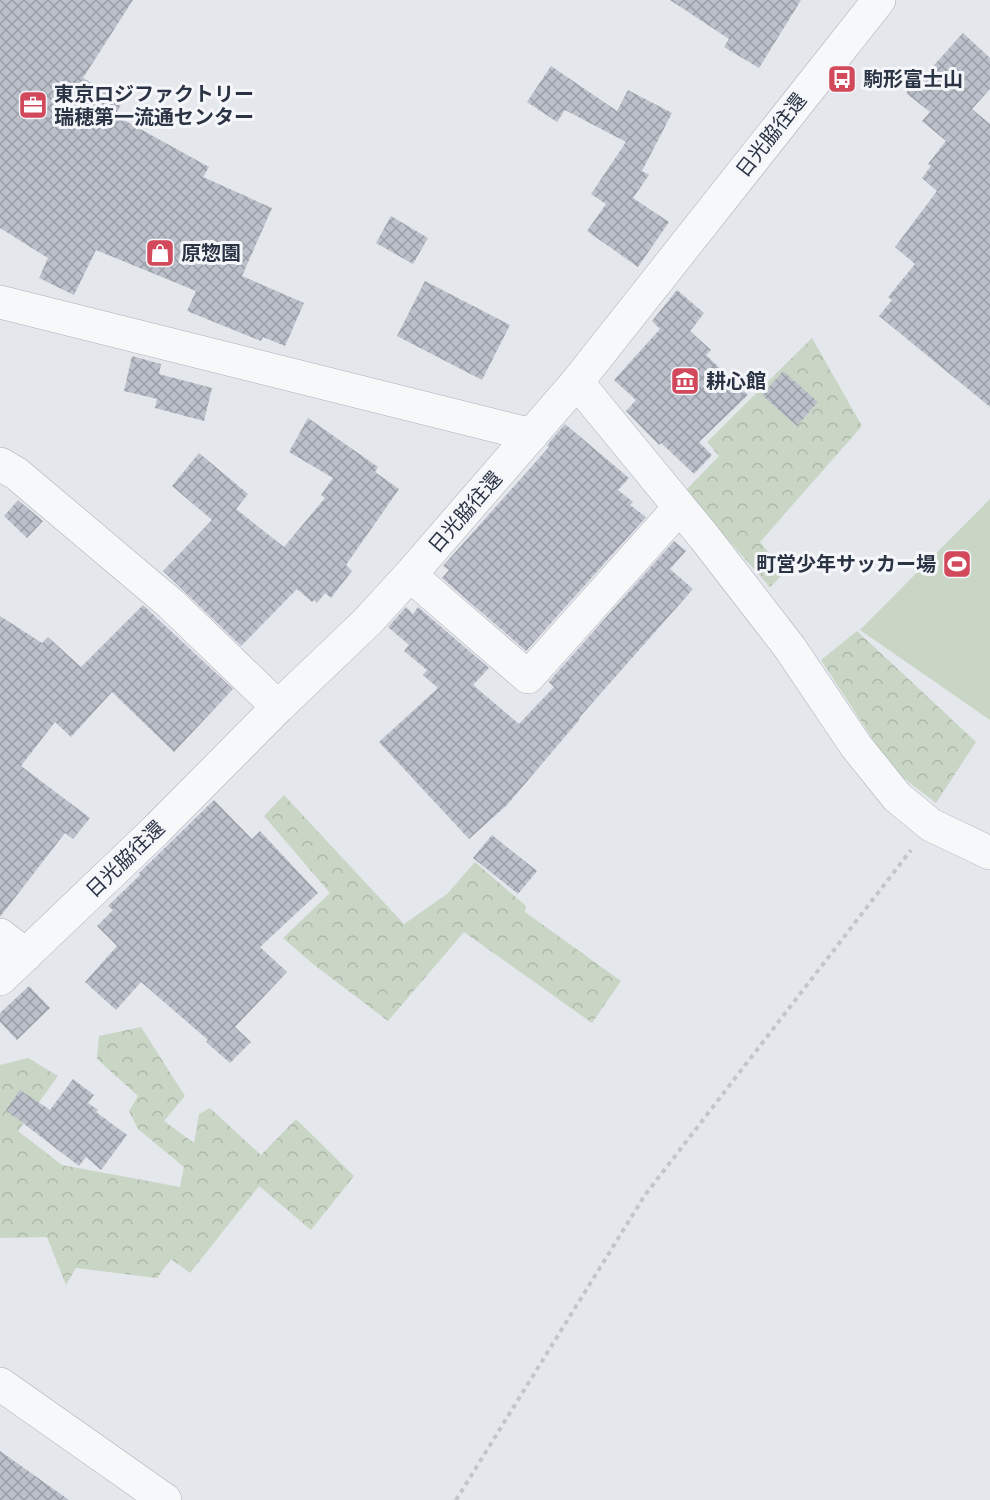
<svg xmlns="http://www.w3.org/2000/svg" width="990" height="1500" font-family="Helvetica,'Noto Sans JP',sans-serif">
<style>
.forest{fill:url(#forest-crowns)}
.garden{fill:#c9d6c5}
.building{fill:url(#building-cross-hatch)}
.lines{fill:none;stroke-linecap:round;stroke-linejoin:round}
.minor-casing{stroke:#a9aeb7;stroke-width:34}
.path{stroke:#c2c5cb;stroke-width:4;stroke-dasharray:4.5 4.5;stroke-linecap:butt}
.minor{stroke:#f7f8fa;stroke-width:33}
.labels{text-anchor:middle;stroke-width:6;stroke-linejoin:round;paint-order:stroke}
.poi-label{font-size:20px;font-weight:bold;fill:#2b3445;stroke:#f4f6f9;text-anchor:start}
.street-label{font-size:20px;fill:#2b3445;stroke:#f4f6f9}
</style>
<defs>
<pattern id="forest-crowns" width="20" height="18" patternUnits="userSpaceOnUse" patternTransform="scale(1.5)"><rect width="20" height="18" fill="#c9d6c5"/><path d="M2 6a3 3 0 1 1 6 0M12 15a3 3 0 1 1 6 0" fill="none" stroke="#adb8ab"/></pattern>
<pattern id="building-cross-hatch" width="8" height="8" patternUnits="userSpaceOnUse" patternTransform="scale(1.5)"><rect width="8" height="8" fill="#bbc0ca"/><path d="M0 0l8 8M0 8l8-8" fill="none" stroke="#989da6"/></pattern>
</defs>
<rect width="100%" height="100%" fill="#e4e7ec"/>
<!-- forest -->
<path class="forest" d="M812,338L862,426L760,542L785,572L770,587L685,491L719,456L707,442Z
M857,631L976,742L936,803L893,770L821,660Z
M284,795L404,924L447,894L475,862L526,906L525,912L621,981L592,1023L464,932L388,1021L313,964L283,938L330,893L264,816Z
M141,1027L185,1096L164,1121L194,1143L199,1114L210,1108L261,1155L296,1119L354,1176L311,1230L259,1186L190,1273L171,1259L157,1278L76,1268L66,1285L47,1237L0,1238V1065L28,1058L58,1076L18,1131L62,1165L180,1187L184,1167L138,1129L129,1111L138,1096L97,1059L99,1036Z"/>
<!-- garden -->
<path class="garden" d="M990,499V720L860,630Z"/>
<!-- building -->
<path class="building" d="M0,0H133L83,78L123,101L115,115L209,167L203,177L272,208L242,276L304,303L285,346L263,337L261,341L187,311L196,291L96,250L74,295L39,278L48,258L0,228Z
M670,0H801L759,68L724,47L729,39Z
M963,33L990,58V89L972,109L990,124V407L879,316L892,300L888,297L915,264L895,247L937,191L922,178L931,166L928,164L946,141L922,121L930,112L906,93L922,71L926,74Z
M551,66L617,111L628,90L672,113L642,171L649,175L633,198L669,222L638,267L587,231L606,204L591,194L626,142L565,110L557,122L527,102Z
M391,216L428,238L413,264L376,243Z
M425,281L510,325L482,380L397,336Z
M677,290L704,313L690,331L711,350L706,355L748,395L699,442L712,455L694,474L661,443L659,445L626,411L636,400L614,380L660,329L652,321Z
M132,356L161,364L159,374L212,388L204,421L155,408L157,399L124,391Z
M783,371L818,402L797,426L762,395Z
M308,418L378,467L375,472L399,489L346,565L352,571L331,598L325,593L317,603L314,600L312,602L297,589L241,646L163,571L212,520L172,486L199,453L248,494L236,509L284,547L325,498L321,495L333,478L289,452Z
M565,424L629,478L618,490L633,502L630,505L646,517L526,651L442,578L449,570L443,566L549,447L547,445Z
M18,500L43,521L27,538L4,516Z
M674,541L686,551L670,569L693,589L579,718L580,719L507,805L469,839L379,742L438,688L423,675L427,670L404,651L409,645L388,627L406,607L413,614L418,607L489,668L473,685L519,724L554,687L549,682L553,677Z
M143,605L233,689L174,752L112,692L71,737L55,722L21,766L90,818L73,839L65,833L0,917V616L42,643L48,637L81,667Z
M214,800L252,839L260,831L318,893L260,947L287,972L235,1027L251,1042L230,1063L206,1042L208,1040L141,982L116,1010L85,982L117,946L97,926L113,910L108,906L140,875L139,873Z
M492,835L537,871L518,894L473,858Z
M29,986L50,1008L17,1040L0,1022V1013Z
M73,1079L94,1095L88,1103L98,1110L96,1112L127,1135L101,1170L86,1157L79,1166L6,1110L20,1090L50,1110Z
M0,1451L69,1500H0Z"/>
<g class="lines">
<!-- minor casing -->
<g class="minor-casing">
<path id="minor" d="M0,302L532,435
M577,382L705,538L790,648L856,746L897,797L931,825L990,853
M0,464L17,474L171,604L278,707
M410,575L528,677L679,508
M0,935L26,955
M0,979L155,831L278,707L367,622L410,575L577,382L879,0
M0,1384L165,1500"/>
</g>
<!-- path -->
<path class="path" d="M456,1500L645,1195L911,850"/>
<!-- minor -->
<use href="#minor" class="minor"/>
</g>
<!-- icons -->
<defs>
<g id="bus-square" transform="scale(1.5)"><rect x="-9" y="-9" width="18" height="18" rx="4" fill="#d1495b" stroke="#f4f6f9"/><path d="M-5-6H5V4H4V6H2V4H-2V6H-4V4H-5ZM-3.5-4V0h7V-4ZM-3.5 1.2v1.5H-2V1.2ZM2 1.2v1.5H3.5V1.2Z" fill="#fff"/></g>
<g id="office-square" transform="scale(1.5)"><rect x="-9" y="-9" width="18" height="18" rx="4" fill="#d1495b" stroke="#f4f6f9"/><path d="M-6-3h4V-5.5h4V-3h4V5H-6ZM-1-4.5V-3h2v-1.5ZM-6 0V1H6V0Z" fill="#fff"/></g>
<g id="shop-square" transform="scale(1.5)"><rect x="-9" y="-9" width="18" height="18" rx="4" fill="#d1495b" stroke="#f4f6f9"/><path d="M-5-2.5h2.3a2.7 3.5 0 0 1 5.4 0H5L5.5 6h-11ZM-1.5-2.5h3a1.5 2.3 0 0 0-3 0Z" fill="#fff"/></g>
<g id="museum-square" transform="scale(1.5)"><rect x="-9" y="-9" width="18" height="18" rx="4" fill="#d1495b" stroke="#f4f6f9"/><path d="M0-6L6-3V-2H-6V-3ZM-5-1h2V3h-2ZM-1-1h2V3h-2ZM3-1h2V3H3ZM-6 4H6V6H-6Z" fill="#fff"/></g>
<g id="stadium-square" transform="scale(1.5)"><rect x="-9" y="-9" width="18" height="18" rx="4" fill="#d1495b" stroke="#f4f6f9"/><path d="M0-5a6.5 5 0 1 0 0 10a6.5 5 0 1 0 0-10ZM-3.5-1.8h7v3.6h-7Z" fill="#fff"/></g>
</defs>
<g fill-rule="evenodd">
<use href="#bus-square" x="842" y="79"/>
<use href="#office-square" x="33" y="105"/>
<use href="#shop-square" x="160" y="253"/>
<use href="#museum-square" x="685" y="381"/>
<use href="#stadium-square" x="957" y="564"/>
</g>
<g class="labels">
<!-- poi labels -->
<g class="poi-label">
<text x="863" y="86">駒形富士山</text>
<text x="54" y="101">東京ロジファクトリー<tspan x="54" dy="23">瑞穂第一流通センター</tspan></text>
<text x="181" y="260">原惣園</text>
<text x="706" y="388">耕心館</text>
<text x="936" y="571" text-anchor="end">町営少年サッカー場</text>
</g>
<!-- street labels -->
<g class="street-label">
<text transform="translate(771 135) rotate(-52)" y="7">日光脇往還</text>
<text transform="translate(465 512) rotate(-49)" y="7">日光脇往還</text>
<text transform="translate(125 859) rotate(-44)" y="7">日光脇往還</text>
</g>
</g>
</svg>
